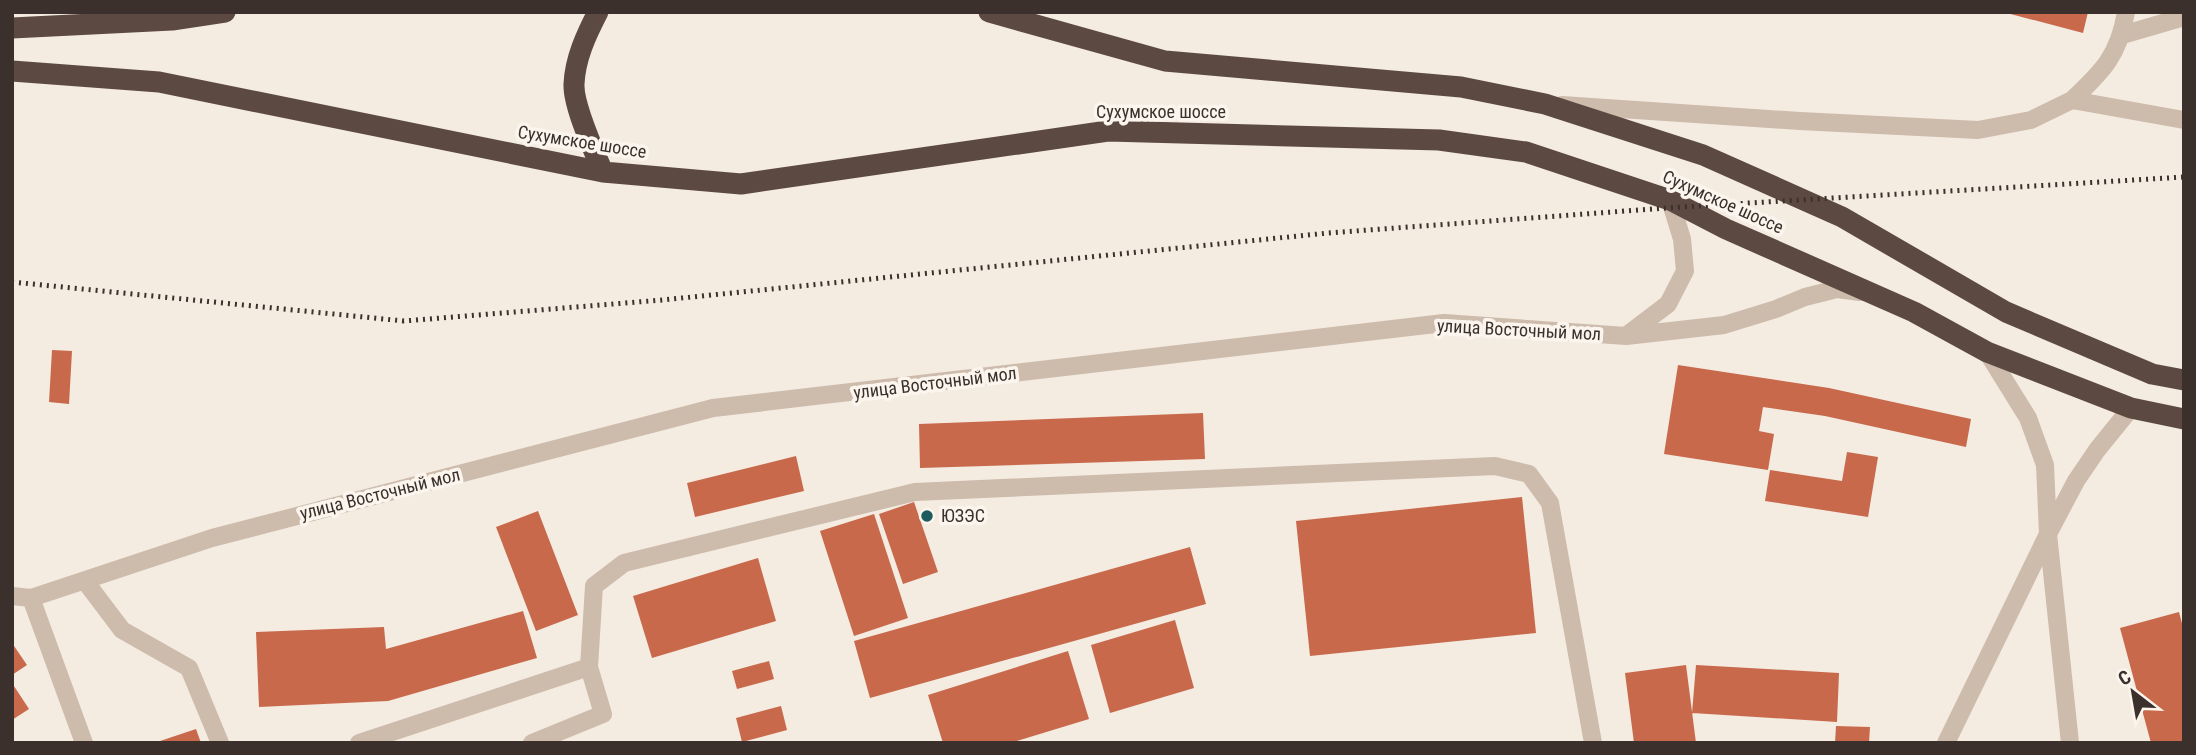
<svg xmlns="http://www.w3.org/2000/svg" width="2196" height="755" font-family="'Roboto Condensed',sans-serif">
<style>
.building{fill:#c8694b}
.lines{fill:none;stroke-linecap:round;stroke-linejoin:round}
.minor{stroke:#cdbbac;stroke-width:18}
.highway{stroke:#5c4a42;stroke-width:21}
.rail{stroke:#3b302b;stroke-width:5;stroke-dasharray:2 5;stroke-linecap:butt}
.poi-dot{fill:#1f5a5e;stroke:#fbf5ee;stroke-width:2.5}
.labels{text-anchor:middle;stroke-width:7;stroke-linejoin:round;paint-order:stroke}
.street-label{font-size:18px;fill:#3b302b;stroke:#fbf5ee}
.poi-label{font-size:18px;fill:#3b302b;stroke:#fbf5ee;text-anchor:start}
</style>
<rect width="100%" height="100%" fill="#f4ebe1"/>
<!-- building -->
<path class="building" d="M2003,12H2088L2083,33Z
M52,350L72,351L69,404L49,402Z
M1678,365L1829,388L1971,419L1966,447L1825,416L1763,407L1759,431L1774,434L1768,470L1664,454Z
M1203,413L1205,459L920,468L919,424Z
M1847,452L1878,457L1868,517L1765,501L1770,470L1842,481Z
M796,456L804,491L695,517L687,483Z
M1522,497L1536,633L1310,656L1296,521Z
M914,502L938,572L903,584L879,514Z
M538,511L578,615L536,631L496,527Z
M874,514L908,618L854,636L820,531Z
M1190,547L1206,604L870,698L854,641Z
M758,558L776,621L652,658L633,596Z
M523,611L537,658L388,701L259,707L256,632L384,627L386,649Z
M2179,612L2184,631V743H2151L2120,628Z
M1175,620L1194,688L1110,713L1091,645Z
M12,643L27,665L12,675Z
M1068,651L1089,719L1010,743H943L928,695Z
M769,661L774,679L737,689L732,671Z
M1686,665L1696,743H1634L1625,673Z
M1696,665L1839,673L1837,722L1692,713Z
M12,683L29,709L12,720Z
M781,706L787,730L742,742L736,718Z
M1836,726L1870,727L1869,743H1835Z
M196,729L201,743H157V742Z"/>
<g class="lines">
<!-- minor -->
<path class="minor" d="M2122,35L2184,17
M2072,100C2103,71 2119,55 2126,12
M1562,105L1800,121L1978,130L2031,120L2072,100L2184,120
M1626,336L1668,304L1685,271L1682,239L1670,200
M85,581L122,630L189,668L220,743
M12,596L31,598L212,538L713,408L1444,323L1626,336L1724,325L1776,309L1805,297L1837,289L1860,292
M31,598L84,743
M359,743L589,667L594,586L624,563L915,492L1495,466L1529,474L1550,503L1593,743
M532,743L603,714L589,667
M1946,743L2048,534L2045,465L2028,418L1987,352
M2070,743L2048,534L2076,481L2097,450L2131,408"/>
<!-- highway -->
<path class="highway" d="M598,12C586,35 575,59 574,84C573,106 594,151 603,172
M989,12L1165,61L1461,87L1545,104L1703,155L1842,217L2006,312L2152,374L2184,380
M12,28L172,20L225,12
M12,71L159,82L603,172L741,184L1108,131L1439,140L1526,152L1670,200L1726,229L1914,312L1987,352L2131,408L2184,419"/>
<!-- rail -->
<path class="rail" d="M12,282L404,321L662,300L1328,233L1666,208L2184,177"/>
</g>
<!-- markers -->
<circle class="poi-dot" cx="927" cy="516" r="7"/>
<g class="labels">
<!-- street labels -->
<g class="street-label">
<text x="1161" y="118">Сухумское шоссе</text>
<text transform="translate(582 142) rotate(9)" y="6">Сухумское шоссе</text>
<text transform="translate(1723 202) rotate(24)" y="6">Сухумское шоссе</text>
<text transform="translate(1519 330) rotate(3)" y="6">улица Восточный мол</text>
<text transform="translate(935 383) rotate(-7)" y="6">улица Восточный мол</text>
<text transform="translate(380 494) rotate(-14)" y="6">улица Восточный мол</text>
</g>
<!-- poi labels -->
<g class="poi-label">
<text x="941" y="522">ЮЗЭС</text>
</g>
</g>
<!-- border -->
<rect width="2196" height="755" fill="none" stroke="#3b302b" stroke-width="28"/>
<!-- north arrow -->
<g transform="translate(2133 692) rotate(329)" stroke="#fbf5ee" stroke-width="5" paint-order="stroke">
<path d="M0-5L12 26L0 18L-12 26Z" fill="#3b302b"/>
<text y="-10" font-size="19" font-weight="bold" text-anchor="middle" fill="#3b302b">С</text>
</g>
</svg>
